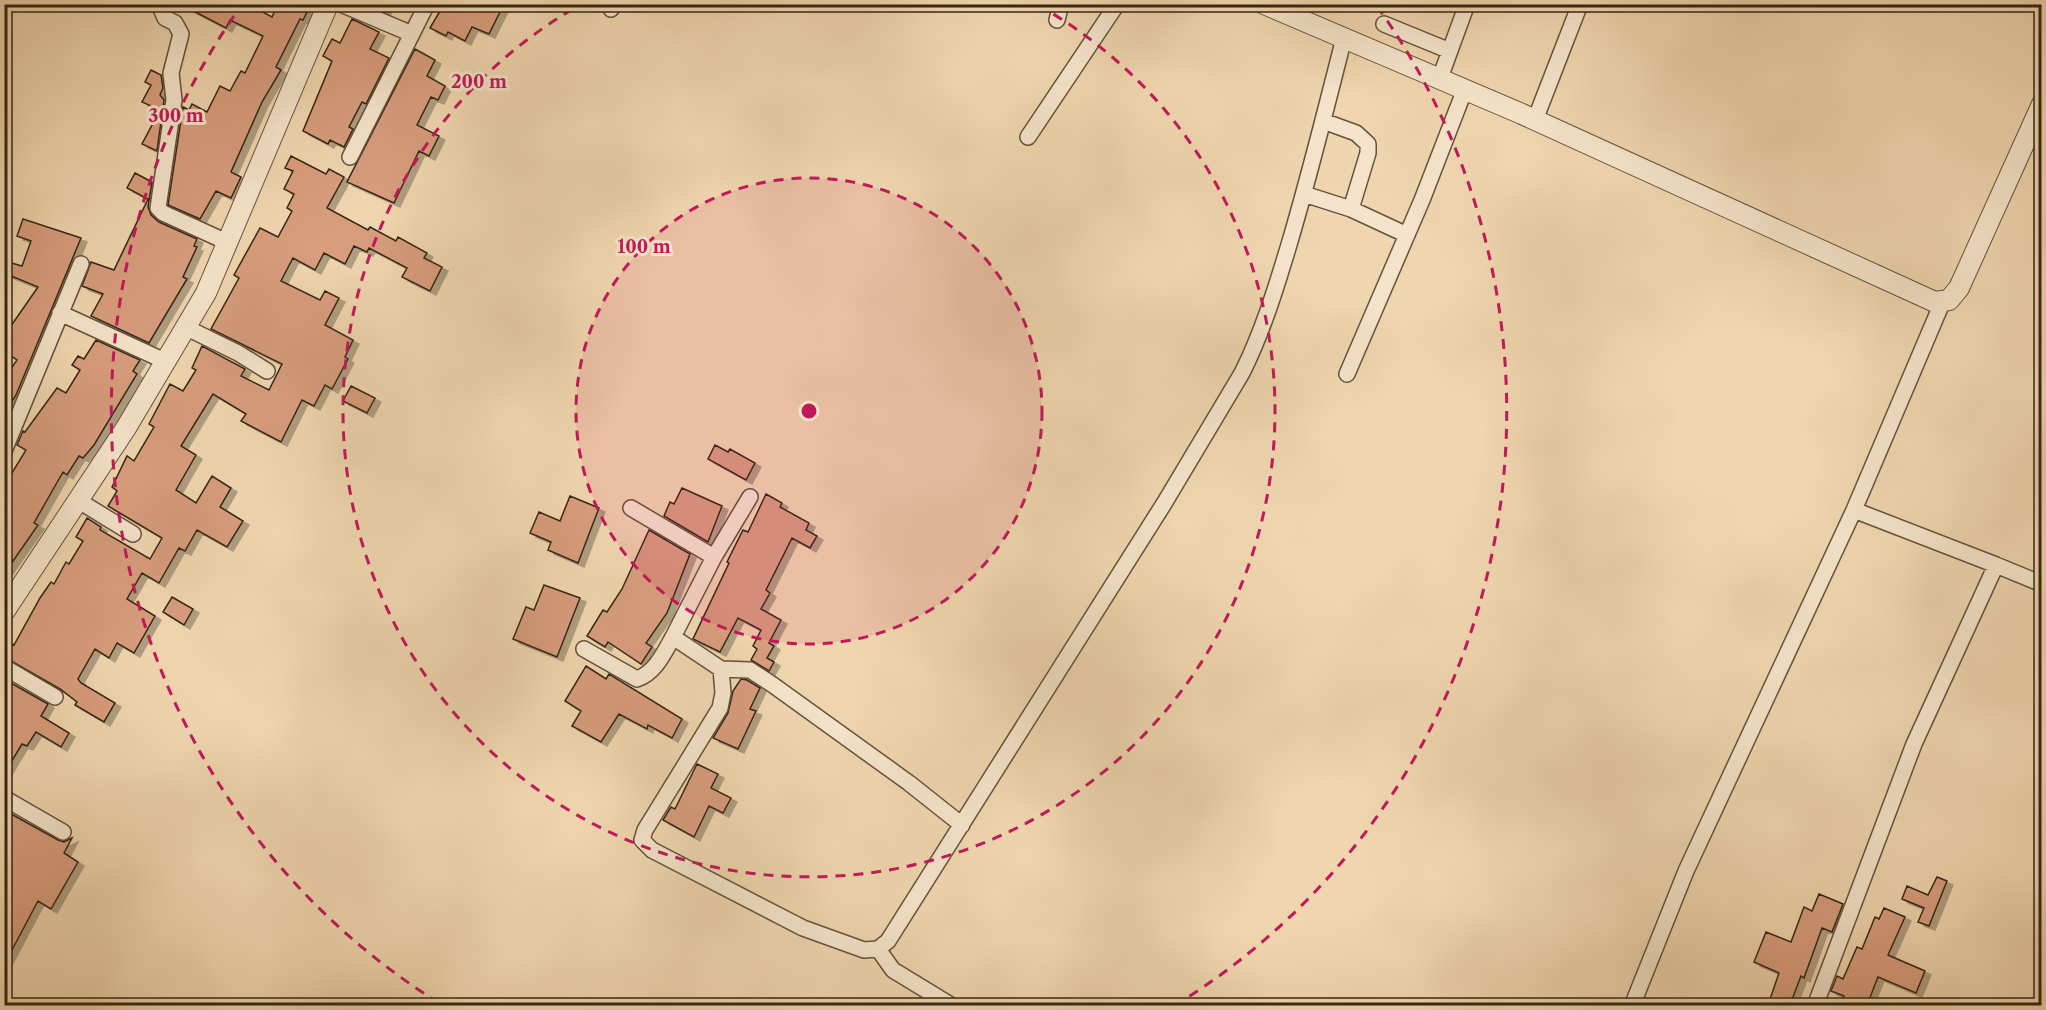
<svg xmlns="http://www.w3.org/2000/svg" width="2046" height="1010" font-family="'Libre Caslon Text',serif">
<style>
.building{fill:#d89d7d;stroke:#342615;stroke-width:1.5;filter:url(#shadow)}
.lines{fill:none;stroke-linecap:round;stroke-linejoin:round}
.minor-casing{stroke:#63523c;stroke-width:18}
.tertiary-casing{stroke:#63523c;stroke-width:22}
.minor{stroke:#f5e4cb;stroke-width:15}
.tertiary{stroke:#f5e4cb;stroke-width:20}
.ring{fill:none;stroke:#c2185b;stroke-width:3;stroke-dasharray:10 8}
.centre{fill:#c2185b;stroke:#f5e4cb;stroke-width:3}
.ring-label{font-size:18px;text-anchor:middle;font-weight:bold;fill:#c2185b;stroke:#f5e4cb;stroke-width:6;stroke-linejoin:round;paint-order:stroke}
</style>
<defs>
<filter id="shadow"><feDropShadow dx="6" dy="4" stdDeviation="0" flood-color="#0004"/></filter>
</defs>
<rect width="100%" height="100%" fill="#f0d6af"/>
<filter id="stains"><feTurbulence type="fractalNoise" baseFrequency=".00333" numOctaves="4"/><feColorMatrix values="0 0 0 0 .2 0 0 0 0 .09 0 0 0 0 .02 0 0 0 .5 -.17"/></filter>
<radialGradient id="worn" r=".72"><stop offset=".6" stop-color="#630" stop-opacity="0"/><stop offset="1" stop-color="#630" stop-opacity=".3"/></radialGradient>
<!-- building -->
<path class="building" d="M180,4H248L272,17L278,4H311L303,20L300,19L276,67L281,70L262,102L231,172L241,177L231,198L216,191L200,219L168,205L183,107L189,110L192,104L207,112L220,86L230,91L241,71L245,73L263,36L230,20L226,28Z
M367,4H388L384,12Z
M444,4H504L489,34L472,27L465,41L448,32L446,36L430,28Z
M352,19L379,32L370,49L389,58L366,104L362,102L349,127L353,129L344,147L330,140L328,144L303,131L332,61L323,56L332,39L340,43Z
M415,49L435,60L427,76L445,86L438,100L431,97L417,125L439,136L429,156L419,151L394,203L347,182Z
M151,70L161,75L163,88L160,95L164,100L157,151L142,144L160,110L142,102L151,85L145,82Z
M291,156L326,174L329,169L344,177L327,208L368,230L370,227L396,241L398,237L427,253L424,258L442,267L430,291L402,277L407,268L369,248L367,252L354,246L345,264L324,253L315,270L293,258L281,281L320,300L325,291L339,298L325,325L353,340L345,357L348,359L332,389L325,385L314,406L302,400L281,442L241,421L246,414L213,394L181,446L196,455L176,490L196,503L212,476L231,488L220,507L243,521L227,547L197,530L185,551L179,548L159,583L142,573L127,599L155,616L134,653L117,643L109,658L95,649L78,679L81,683L115,703L104,722L75,705L77,702L60,689L4,657L12,644L14,645L40,598L51,582L54,584L66,562L69,564L83,541L76,537L87,518L101,527L100,530L150,559L162,538L108,506L117,491L112,487L127,456L134,461L154,427L149,424L170,384L183,391L196,370L192,368L202,346L245,369L241,376L269,390L282,364L211,329L239,278L234,275L260,228L278,237L292,211L287,208L294,194L284,189L293,171L285,168Z
M135,173L152,182L148,207L151,215L159,222L197,239L194,246L197,247L183,277L187,279L149,343L91,316L103,294L82,286L91,262L114,270L148,199L127,188Z
M23,219L81,238L16,395L4,414V379L17,360L4,351V344L10,335L6,333L38,287L4,273L8,262L22,266L31,241L17,236Z
M96,340L140,360L133,371L137,374L94,445L83,458L79,456L67,475L63,472L34,523L38,525L4,574V486L26,450L17,445L23,431L25,432L57,388L66,393L80,370L72,365L78,356L84,359Z
M351,386L375,398L367,413L343,401Z
M715,445L728,452L730,449L755,463L746,480L708,459Z
M682,488L722,506L708,542L664,516L670,502L674,504Z
M766,494L782,503L780,507L809,523L806,530L817,536L810,548L792,538L766,590L770,593L761,609L781,620L769,643L774,646L767,658L774,662L769,671L751,660L757,649L753,646L761,630L738,618L720,652L693,639L729,563L727,562L743,530L748,532Z
M570,496L599,508L578,563L548,550L551,542L530,533L539,512L560,521Z
M649,530L690,554L667,613L646,643L652,647L641,664L608,642L605,647L587,636L603,610L607,612L622,589Z
M544,585L580,598L557,657L513,639L526,607L534,610Z
M172,597L193,609L184,625L163,612Z
M586,666L606,679L609,674L682,719L672,738L648,725L647,729L619,714L601,742L572,726L581,711L565,701Z
M4,679L48,704L41,716L69,733L61,747L36,732L27,746L22,744L4,774Z
M741,679L747,680L760,688L750,709L756,711L738,749L713,738L728,713L733,691Z
M697,764L718,774L711,788L731,798L723,813L709,806L694,837L663,820L671,807L675,809Z
M4,810L58,840L64,842L72,838L64,853L78,862L51,909L38,901L4,965Z
M1937,877L1947,881L1929,926L1918,922L1924,908L1902,899L1907,886L1928,895Z
M1819,894L1843,904L1832,932L1822,928L1804,978L1801,976L1790,1005H1768L1779,973L1754,962L1766,932L1791,942L1804,907L1812,911Z
M1884,908L1905,917L1888,955L1925,971L1916,993L1878,977L1867,1005H1840L1844,996L1831,991L1837,976L1843,979L1857,947L1862,949L1875,917L1879,919Z"/>
<g class="lines">
<!-- minor casing -->
<g class="minor-casing">
<path id="minor" d="M159,4L165,18L175,23L181,34L171,73L174,100L158,208L163,213L229,243
M341,4L412,34
M611,9L614,4
M1057,20L1061,4
M1384,24L1450,51
M1440,78L1467,4
M1535,120L1580,4
M1323,121L1356,133L1368,144V153L1351,209
M1028,137L1117,4
M350,157L427,4
M1304,194L1351,209L1407,235
M60,313L167,362
M187,328L238,353L267,371
M1347,374L1422,200L1465,89
M4,451L81,264
M750,497L714,557L673,637L721,669L723,693L720,708L645,830L642,840L652,850L803,928L864,950L878,949L888,941L1165,502L1242,373C1262,333 1275,291 1288,248C1309,178 1326,108 1344,38
M79,501L133,534
M631,508L714,557
M1996,565L2042,584
M584,649L637,679C655,673 664,653 673,637
M4,667L55,697
M721,669L750,670L773,685L909,783L962,825
M4,798L63,832
M878,949L893,970L952,1006
M1632,1006L1686,871L1854,510
M1815,1006L1914,744L1996,565L1854,510L1942,303"/>
</g>
<!-- tertiary casing -->
<g class="tertiary-casing">
<path id="tertiary" d="M1264,4L1522,114L1935,302L1949,300L1959,288L2042,104
M4,612L126,428L206,293L328,4"/>
</g>
<!-- minor -->
<use href="#minor" class="minor"/>
<!-- tertiary -->
<use href="#tertiary" class="tertiary"/>
</g>
<!-- distance rings -->
<circle cx="809" cy="411" r="233" fill="#c2185b" fill-opacity=".12"/>
<g class="ring">
<circle cx="809" cy="411" r="233"/>
<path d="M1038 5A466 466 0 1 1 580 5"/>
<path d="M439 1003A698 698 0 0 1 241 6M1377 6A698 698 0 0 1 1179 1003"/>
</g>
<circle cx="809" cy="411" r="9" class="centre"/>
<g class="ring-label">
<text x="479" y="88">200 m</text>
<text x="176" y="122">300 m</text>
<text x="644" y="253">100 m</text>
</g>
<!-- margin -->
<rect width="2046" height="1010" fill="none" stroke="#f0d6af" stroke-width="24"/>
<rect x="6" y="6" width="2034" height="998" fill="none" stroke="#342615" stroke-width="3"/>
<rect x="12" y="12" width="2022" height="986" fill="none" stroke="#342615" stroke-width="1.5"/>
<rect width="100%" height="100%" filter="url(#stains)"/>
<rect width="100%" height="100%" fill="url(#worn)"/>
</svg>
